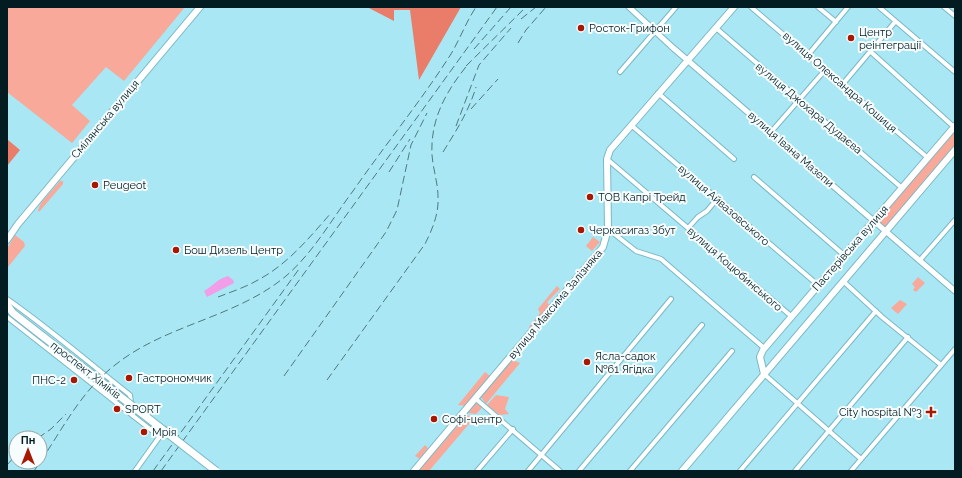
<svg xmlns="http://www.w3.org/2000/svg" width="962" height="478" font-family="Raleway,sans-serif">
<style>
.green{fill:#f8a99a}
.forest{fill:#e97d6a}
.water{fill:#f29de7}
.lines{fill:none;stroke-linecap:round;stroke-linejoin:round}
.minor-casing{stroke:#7bb8c4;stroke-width:6}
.tertiary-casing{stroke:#7bb8c4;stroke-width:7}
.secondary-casing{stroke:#7bb8c4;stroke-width:8}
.primary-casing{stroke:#7bb8c4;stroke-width:9}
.minor{stroke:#fff;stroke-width:4}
.tertiary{stroke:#fff;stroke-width:5}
.secondary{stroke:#fff;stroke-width:6}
.primary{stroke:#fff;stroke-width:7}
.rail{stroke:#4f7981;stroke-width:1;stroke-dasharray:8 4;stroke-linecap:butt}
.primary-bridge-casing{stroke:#7bb8c4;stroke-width:9;stroke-linecap:butt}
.primary-bridge{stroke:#fff;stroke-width:7}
.poi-dot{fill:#a81702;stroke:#f7fdfe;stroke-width:1.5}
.labels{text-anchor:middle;stroke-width:4;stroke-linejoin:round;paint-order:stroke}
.poi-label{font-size:11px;fill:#031c21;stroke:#f7fdfe;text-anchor:start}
.street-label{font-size:11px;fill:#031c21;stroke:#f7fdfe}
</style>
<rect width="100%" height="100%" fill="#a8e7f3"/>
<!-- green -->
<path class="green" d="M7,7H185L124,81L106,67L72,105L90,121L72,143L7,92Z
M953,131H955V146L887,226H883L878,220Z
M60,181H63V184L39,212L38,210L41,203Z
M15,235L24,242L25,246L8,267L7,281V249Z
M593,237L600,242L592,251L586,246Z
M918,277L925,283L916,292L913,290L915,287L912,284Z
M557,286L560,289L547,302L549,305L541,317L529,329V327L540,313L538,309Z
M900,300L907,304L898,314L891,308Z
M512,360L520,363L486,404L481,397Z
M485,372L490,376L489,379L467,406L458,405Z
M496,395L509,397L505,409L509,414L500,415L487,405Z
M476,403L482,405L481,409L476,414L468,413Z
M467,415L474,418L429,471H418Z
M425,445L428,448L420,459L415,456Z"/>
<!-- forest -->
<path class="forest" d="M367,7H461L419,80L410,10H394V21Z
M8,140L20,150L7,166V141Z"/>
<!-- water -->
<path class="water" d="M228,276L233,280L234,283L207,297L204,291C215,285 214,281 228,276Z"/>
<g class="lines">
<!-- minor casing -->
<g class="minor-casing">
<path id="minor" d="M751,7L928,158
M818,7L836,22
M879,7L955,72
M944,7L955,16
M716,28L902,188
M871,52L954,127
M808,55L848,7
M620,72L676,7
M842,85L895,22
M658,93L734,159
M631,125L818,285
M771,132L826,69
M607,159L791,316
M754,177L844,255
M688,228L698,217L707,211L717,199
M608,229L636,251L661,259L764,348
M920,260L955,220
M843,281L882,317L941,365
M7,299C50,329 89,363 130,395L133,416
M7,317L160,437
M764,374L861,459
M476,399L560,471
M135,471L165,429
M477,471L513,429
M528,471L671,299
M579,471L702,325
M630,471L732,351
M740,471L876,311
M795,471L908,337
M851,471L955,349"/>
</g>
<!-- tertiary casing -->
<g class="tertiary-casing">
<path id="tertiary" d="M629,7L671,46L955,291"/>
</g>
<!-- secondary casing -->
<g class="secondary-casing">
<path id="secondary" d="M7,240L18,224L200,7
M764,374L760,357L763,350L955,126
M414,471L603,247L608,229L607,159L610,150L734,7
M682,471L955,150"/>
</g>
<!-- primary casing -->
<g class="primary-casing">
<path id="primary" d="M7,305L13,313L45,338"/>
</g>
<!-- minor -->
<use href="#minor" class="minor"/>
<!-- tertiary -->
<use href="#tertiary" class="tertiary"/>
<!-- secondary -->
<use href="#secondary" class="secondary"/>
<!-- primary -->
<use href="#primary" class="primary"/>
<!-- rail -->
<path class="rail" d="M521,19L536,7
M518,43L526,30L546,7
M474,49L511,7
M466,66L526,7
M471,109L498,79
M456,126L479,65L511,28
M443,152C456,131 469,111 476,87
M389,172L410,139
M218,297C231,292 246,287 258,280C288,264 309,238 331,213
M284,376L386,232L397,210L411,145L427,113
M327,380L425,244C432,230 439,214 438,197C438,183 433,169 432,155C430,118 447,90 469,63
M38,438L51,429L66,414
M7,465L16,455
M34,471C61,433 80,390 119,362C169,324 237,317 286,276C313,253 332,219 353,191C385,145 421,101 451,54C460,39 466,22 476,7
M153,471L299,269
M161,471L497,7"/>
<!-- primary-bridge casing -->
<g class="primary-bridge-casing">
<path id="primary-bridge" d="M45,338L216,471"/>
</g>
<!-- primary-bridge -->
<use href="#primary-bridge" class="primary-bridge"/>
</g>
<!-- markers -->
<g class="poi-dot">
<circle cx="581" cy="28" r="4"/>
<circle cx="851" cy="38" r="4"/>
<circle cx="95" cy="185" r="4"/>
<circle cx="590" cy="197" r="4"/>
<circle cx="581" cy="230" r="4"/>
<circle cx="176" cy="250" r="4"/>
<circle cx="587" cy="362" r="4"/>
<circle cx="129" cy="378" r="4"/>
<circle cx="74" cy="380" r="4"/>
<circle cx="117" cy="409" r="4"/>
<path d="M929 406h4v4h4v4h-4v4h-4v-4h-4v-4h4z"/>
<circle cx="434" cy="419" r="4"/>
<circle cx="144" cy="432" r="4"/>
</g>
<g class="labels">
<!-- poi labels -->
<g class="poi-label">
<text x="589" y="32">Росток-Грифон</text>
<text x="859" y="36">Центр<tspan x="859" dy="13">реінтеграції</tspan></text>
<text x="103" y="189">Peugeot</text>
<text x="598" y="201">ТОВ Капрі Трейд</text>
<text x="589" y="234">Черкасигаз Збут</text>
<text x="184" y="254">Бош Дизель Центр</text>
<text x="595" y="360">Ясла-садок<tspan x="595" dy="13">№61 Ягідка</tspan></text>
<text x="137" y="382">Гастрономчик</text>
<text x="66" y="384" text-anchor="end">ПНС-2</text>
<text x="125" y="413">SPORT</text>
<text x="922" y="416" text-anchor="end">City hospital №3</text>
<text x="442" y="423">Софі-центр</text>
<text x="152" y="436">Мрія</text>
</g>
<!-- street labels -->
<g class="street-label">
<text transform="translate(840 82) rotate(41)" y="4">вулиця Олександра Кошиця</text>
<text transform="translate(809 108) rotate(40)" y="4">вулиця Джохара Дудаєва</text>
<text transform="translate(105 119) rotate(-50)" y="4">Смілянська вулиця</text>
<text transform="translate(791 149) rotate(41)" y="4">вулиця Івана Мазепи</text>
<text transform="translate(724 205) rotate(41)" y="4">вулиця Айвазовського</text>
<text transform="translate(850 248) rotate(-49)" y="4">Пастерівська вулиця</text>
<text transform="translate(735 269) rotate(41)" y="4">вулиця Коцюбинського</text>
<text transform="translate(555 304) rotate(-50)" y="4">вулиця Максима Залізняка</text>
<text transform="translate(86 370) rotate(38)" y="4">проспект Хіміків</text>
</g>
</g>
<!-- border -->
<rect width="962" height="478" fill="none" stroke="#031c21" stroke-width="16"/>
<!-- north arrow -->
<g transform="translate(28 450)"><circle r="19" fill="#f7fdfe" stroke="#95a3a6"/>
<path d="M0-3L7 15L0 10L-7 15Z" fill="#a81702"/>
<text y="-6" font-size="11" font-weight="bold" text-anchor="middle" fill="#031c21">Пн</text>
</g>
</svg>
